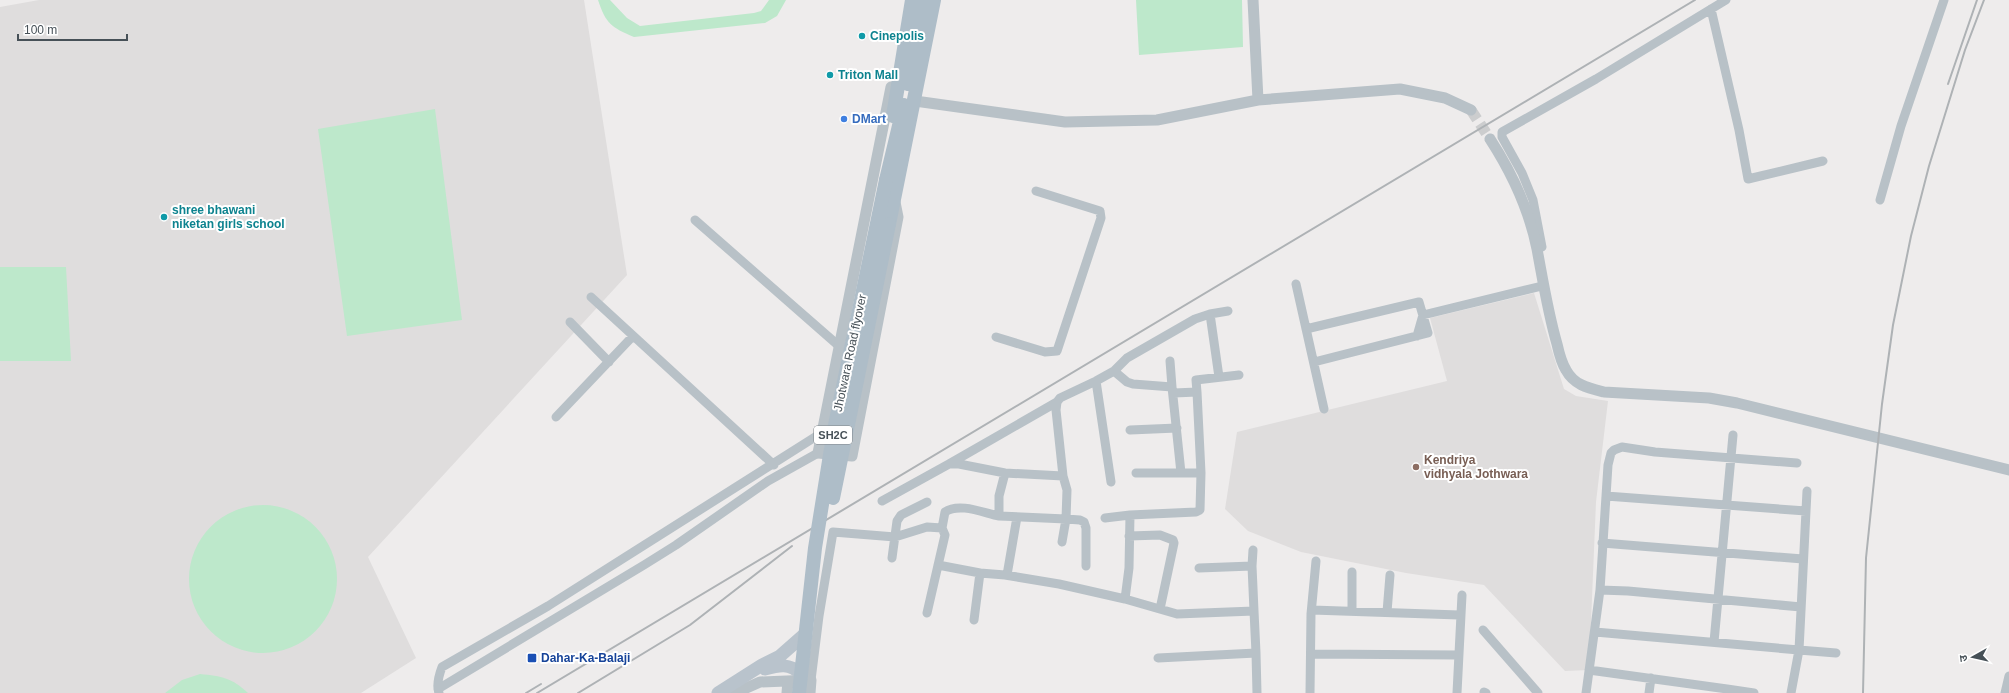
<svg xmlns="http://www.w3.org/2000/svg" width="2009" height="693" font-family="Arial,'Noto Sans Devanagari',sans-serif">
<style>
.education{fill:#dfdddd}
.green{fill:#bde8cb}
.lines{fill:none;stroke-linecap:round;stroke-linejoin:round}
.tertiary-tunnel{stroke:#cccdce;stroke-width:11;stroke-dasharray:11 5.5;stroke-linecap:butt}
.minor{stroke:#b8c1c7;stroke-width:9}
.tertiary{stroke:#b8c1c7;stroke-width:11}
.secondary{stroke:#b9c3cc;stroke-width:13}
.primary{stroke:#aebdc8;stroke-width:14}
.rail{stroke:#aeb2b5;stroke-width:2}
.primary-bridge{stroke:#aebdc8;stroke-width:14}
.culture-dot{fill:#0f9aa8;stroke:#fff;stroke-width:1.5}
.shop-dot{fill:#3f7fe0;stroke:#fff;stroke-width:1.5}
.education-dot{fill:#8d6e63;stroke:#fff;stroke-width:1.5}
.transit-dot{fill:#1a4fb4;stroke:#fff;stroke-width:1.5}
.labels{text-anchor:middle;stroke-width:4;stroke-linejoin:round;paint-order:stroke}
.shield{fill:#fff;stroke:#7e8489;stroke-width:1}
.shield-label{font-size:11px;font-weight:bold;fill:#465057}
.culture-label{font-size:12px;font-weight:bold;fill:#0d838f;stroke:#fff;text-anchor:start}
.shop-label{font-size:12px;font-weight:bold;fill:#366cbe;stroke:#fff;text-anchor:start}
.street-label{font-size:12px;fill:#465057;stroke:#fff}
.education-label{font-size:12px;font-weight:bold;fill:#785e54;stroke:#fff;text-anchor:start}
.transit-label{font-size:12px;font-weight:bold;fill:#164399;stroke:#fff;text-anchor:start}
</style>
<rect width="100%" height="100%" fill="#eeecec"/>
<!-- education -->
<path class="education" d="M39,0H584L627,275L368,557L416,658L361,693H0V7Z
M1534,293L1564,389L1576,396L1608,401L1596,502L1589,670L1565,671L1484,585L1406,573L1301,552L1248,531L1225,509L1237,432L1447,381L1430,318Z"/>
<!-- green -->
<path class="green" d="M598,0H610L627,18L640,26L754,13L761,11L769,0H786L777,16L765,23L634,37C611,27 606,24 598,0Z
M1136,0H1242L1243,47L1139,55Z
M435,109L462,320L347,336L318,129Z
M0,267H66L71,361H0Z
M189 579a74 74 0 1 1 148 0a74 74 0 1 1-148 0Z
M200,674C222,676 232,678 248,693H165L182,680Z"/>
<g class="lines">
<!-- tertiary-tunnel -->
<path class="tertiary-tunnel" d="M1471,110L1490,139"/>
<!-- minor -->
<path class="minor" d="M1711,9L1739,130L1748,179L1823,161
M1880,200L1901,126L1944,0
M695,220L839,346
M1542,247L1533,200L1522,173L1502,137V132L1596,79L1726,0
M1296,284L1324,409
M591,297L774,465
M1210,314L1228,311
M570,322L609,362
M1306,329L1419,302L1428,333L1314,362
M1417,336L1423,315L1542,286
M996,337L1045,352L1057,351L1101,218L1100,211L1036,191
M1170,361L1172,387
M1114,371L1127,358L1195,319L1210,314L1219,377
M1096,381L1114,371L1127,382L1133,384L1172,387L1181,473H1136
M1197,392L1196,380L1239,375
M1174,393L1197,392L1201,473
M556,417L633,336
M1130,430L1177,428
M949,464L1057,402
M1606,496L1806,511L1799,650L1836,653
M882,501L949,464H959L1005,473L1063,476
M1806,511L1807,491
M1130,515L1196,512L1200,510L1201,473H1181
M999,516L1066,519L1067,490L1063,476L1056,410L1057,402L1060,398L1096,381L1111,482
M1105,518L1130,515L1129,568L1125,599
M942,528L945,512C959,502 984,513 999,516V496L1005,473
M1129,536L1160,535L1173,540L1174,543L1160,609
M1062,542L1066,519L1080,520L1084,522L1086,528V566
M1602,543L1803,559
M892,558L897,521L901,515L927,502
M938,565L980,573L974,620
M1252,566L1253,550
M980,573L1005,575L1059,584L1125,599L1177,614L1254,611L1252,566L1199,568
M1007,575L1017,517
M1600,590L1628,591L1801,607
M1312,610L1459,615
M1352,611V572
M1387,612L1390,575
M1483,630L1538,693
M1595,632L1799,650L1791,693
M1714,642L1733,435
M1256,653L1257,693
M1311,654L1458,655
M1158,658L1256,653L1254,611
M1589,670L1727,689V693
M811,680L819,616L833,532L895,537L927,527L942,528L945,535L927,613
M438,689L644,565L676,545L768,481L818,453
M1727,689L1754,693
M1484,692L1486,693
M439,693C436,685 439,675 442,667L548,606L823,432
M1310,693L1311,614L1316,561
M1457,693L1462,595
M1586,693L1600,590L1608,465L1611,453L1614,450L1622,447L1655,452L1797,463
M1649,693L1651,678
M2005,693L2009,676"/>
<!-- tertiary -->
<path class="tertiary" d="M1253,0L1258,100L1400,89L1445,98L1471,110
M891,87L818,453L852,456L898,217L895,202
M915,101L1065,122L1157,120L1258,100
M1490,139C1512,173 1529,209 1537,249C1543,281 1548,313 1557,344C1559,353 1561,362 1566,370C1574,385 1588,388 1604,392L1709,398L1737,403L2009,470
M735,693L760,682L811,680L810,693
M787,693L788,681"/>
<!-- secondary -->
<path class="secondary" d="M765,669C780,665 789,663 801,674
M718,693L762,665L780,656L805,634"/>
<!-- primary -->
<path class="primary" d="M908,84L924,0
M893,116L912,0
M886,180L904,105
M889,224L934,0"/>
<!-- rail -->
<path class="rail" d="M1948,84L1977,0
M526,693L541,684
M537,693L1695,0
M578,693L690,625L792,546
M1863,693L1866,558L1882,404L1893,325L1911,236L1929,166L1965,50L1984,0"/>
<!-- primary-bridge -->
<path class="primary-bridge" d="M833,498L889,224
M799,693L815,548L834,430L886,180"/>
</g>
<!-- markers -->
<g class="culture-dot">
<circle cx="862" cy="36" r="4"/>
<circle cx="830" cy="75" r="4"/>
<circle cx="164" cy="217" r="4"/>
</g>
<circle class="shop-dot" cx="844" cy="119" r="4"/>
<circle class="education-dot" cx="1416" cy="467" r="4"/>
<rect class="transit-dot" x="527" y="653" width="10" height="10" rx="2"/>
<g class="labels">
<!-- shield labels -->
<rect class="shield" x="814" y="426" width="38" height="18" rx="3"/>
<g class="shield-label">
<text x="833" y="439">SH2C</text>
</g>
<!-- culture labels -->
<g class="culture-label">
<text x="870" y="40">Cinepolis</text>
<text x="838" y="79">Triton Mall</text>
<text x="172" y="214">shree bhawani<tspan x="172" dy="14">niketan girls school</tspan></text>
</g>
<!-- shop labels -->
<g class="shop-label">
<text x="852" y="123">DMart</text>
</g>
<!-- street labels -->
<g class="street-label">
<text transform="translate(850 353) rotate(-78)" y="4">Jhotwara Road flyover</text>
</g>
<!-- education labels -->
<g class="education-label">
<text x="1424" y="464">Kendriya<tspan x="1424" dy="14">vidhyala Jothwara</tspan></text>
</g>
<!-- transit labels -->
<g class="transit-label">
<text x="541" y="662">Dahar-Ka-Balaji</text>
</g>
</g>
<!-- north arrow -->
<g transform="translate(1973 657) rotate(262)" stroke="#ffffff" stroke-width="3" paint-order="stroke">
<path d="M0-3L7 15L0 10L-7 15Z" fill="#465057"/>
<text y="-6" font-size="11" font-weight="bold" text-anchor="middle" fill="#465057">उ</text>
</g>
<!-- scale -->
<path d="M18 34v6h109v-6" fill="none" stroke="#465057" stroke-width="2"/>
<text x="24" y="34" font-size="12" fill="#465057" stroke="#ffffff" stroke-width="3" paint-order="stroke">100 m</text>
</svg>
